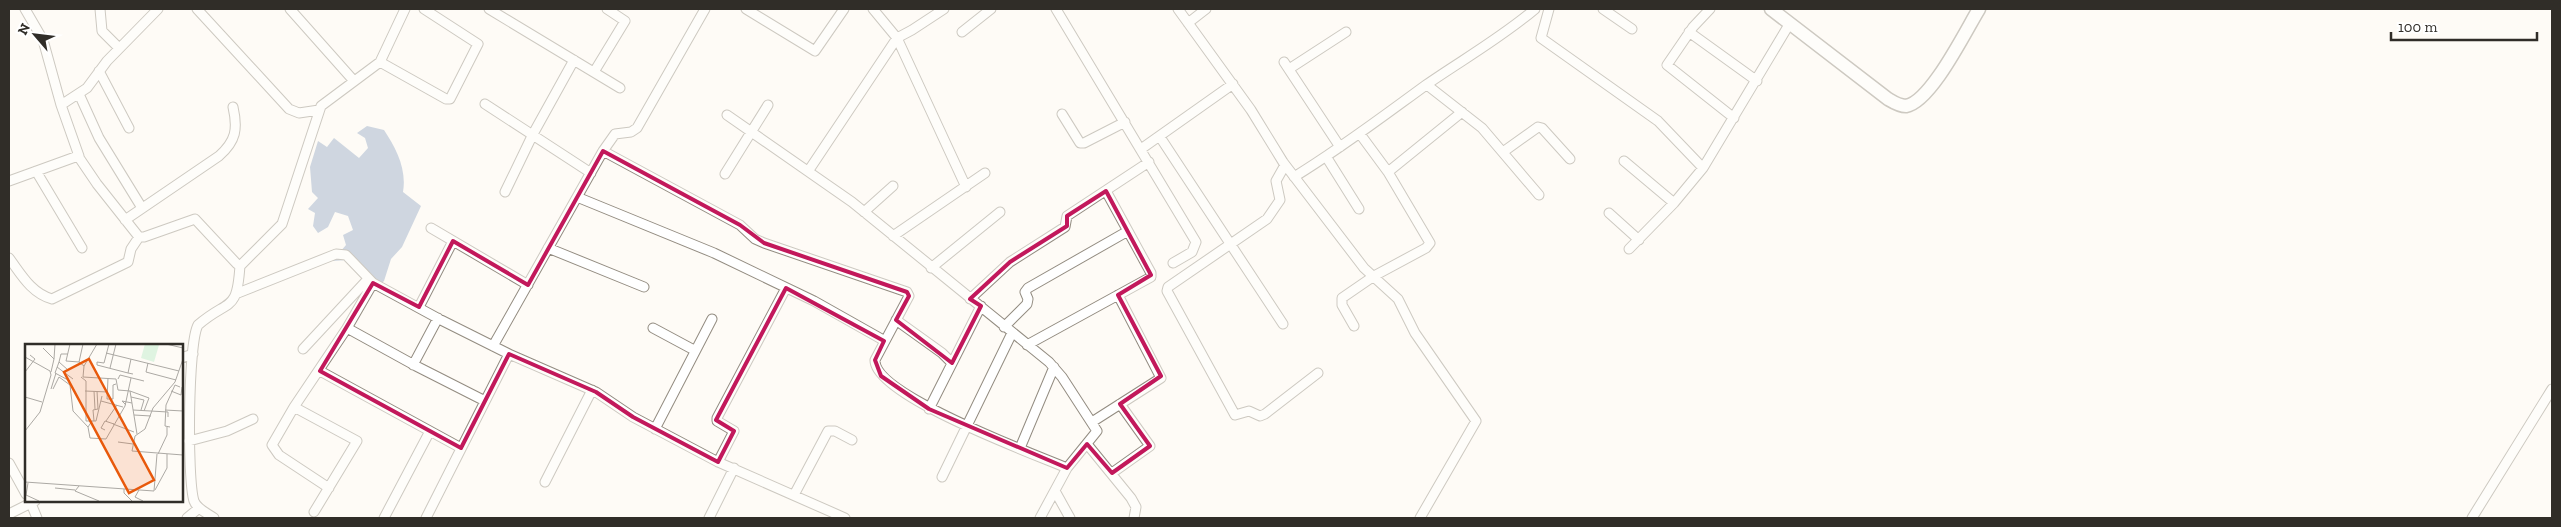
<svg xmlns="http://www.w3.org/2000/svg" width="2561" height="527" font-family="'Zilla Slab',serif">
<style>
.water{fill:#97a9c6}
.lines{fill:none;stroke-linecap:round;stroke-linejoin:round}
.street-casing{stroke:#938c81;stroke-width:11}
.secondary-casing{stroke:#938c81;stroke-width:15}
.street{stroke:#fff;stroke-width:9}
.secondary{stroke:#fff;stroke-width:12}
.marked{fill:none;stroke:#c2185b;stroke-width:4;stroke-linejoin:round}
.inset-road{fill:none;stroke:#aca9a4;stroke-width:1}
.view{fill:#e8590c;fill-opacity:0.15;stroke:#e8590c;stroke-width:2.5}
.inset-edge{fill:none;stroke:#302d28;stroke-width:2.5}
</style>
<rect width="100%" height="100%" fill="#fefbf6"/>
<!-- water -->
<path class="water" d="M367,126L384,130C396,148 407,169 403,192L421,206L402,247L391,259L384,281L377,287L347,260L332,261L346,245L343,235L353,230L348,216L335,212L328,227L318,233L313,226L315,213L308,209L318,198L312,192L310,167L318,141L327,147L334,138L359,158L368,148L365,138L357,133Z"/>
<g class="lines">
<!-- street casing -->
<g class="street-casing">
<path id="street" d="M25,9L43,40L61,105L79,156
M100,9L102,31L119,48
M197,9L289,109L299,113L319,110
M290,9L354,81
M489,9L620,88
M746,9L815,51L844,9
M873,9L897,38L966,187
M1056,9L1196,242L1192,252L1173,263
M1178,9L1251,110L1283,162L1364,268L1398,299L1415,333L1476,421L1420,518
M1549,9L1541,38L1658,121L1703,168
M1603,9L1632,29
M1710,9L1693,27L1667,65L1734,118
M1188,23L1206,9
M962,32L991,9
M1689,32L1757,81
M380,62L446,99H450L478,44L424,9
M1284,62L1340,147
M1289,69L1346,32
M99,71L129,128
M594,72L625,21L607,9
M1427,85L1482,128L1539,195
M79,94L99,138L142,208
M485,104L591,173
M61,105L87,88L107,61L158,9
M1062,114L1080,143H1084L1125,122
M727,115L852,202L1049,362L1062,377L1097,431L1067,468L1040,518
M1160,137L1283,324
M1141,149L1233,84
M603,151L740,225L755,239L764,243L907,292L909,296L875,360C873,395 1034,454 1067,468
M1503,152L1538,127L1542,128L1570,159
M1327,158L1359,209
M1624,161L1674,203
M1285,165L1276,181L1280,200L1267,219L1168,287L1167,291L1235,415L1249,411L1260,416L1265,414L1318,373
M809,170L897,38L912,30L944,9
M36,171L82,248
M1388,172L1462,112
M725,174L768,105
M1294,177C1340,149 1382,117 1426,85C1462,60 1501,38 1535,9
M9,181L78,156L97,184L139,237H144L195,219L237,264L241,265L282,224L321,106L380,62L405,9
M505,192L533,134L574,60
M577,197L714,253L814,301L885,341
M864,212L893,186
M1609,213L1639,240
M125,220L219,156C236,141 238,129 233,107
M431,228L528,285
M893,236L985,173
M548,248L644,287
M1629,249L1674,203L1703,168L1790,23
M9,258C21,274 31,293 52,299L128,262L131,249L139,237
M931,268L1000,212
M238,293L336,254L346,255L373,283L441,320L509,354L596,392L633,417L718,462L845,518
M970,299L1010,262L1065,227L1067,216L1149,162
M419,307L453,241
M896,320L942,353L952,363
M1354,326L1342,305V298L1374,276L1426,248L1430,243L1388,172L1360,134
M1004,327L1027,304L1028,299L1025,292L1028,288L1128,231
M347,328L416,366L485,401
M653,328L694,350
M1027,345L1151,277V273L1106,191
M493,346L603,151L615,134L631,132L637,128L705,9
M303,349L368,279
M181,358L193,354
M413,365L438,318
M320,371L461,448
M294,407L357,441L314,512
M929,409L981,306
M1092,422L1161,378L1118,295
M655,429L712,319
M189,441L227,431L253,419
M1087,444L1131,498L1136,507L1134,518
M1020,448L1054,367
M718,462L734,431L717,421V418L786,288
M9,463L26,494
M1112,473L1150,446L1120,404
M942,477L1012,333
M545,482L592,390
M329,488L279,455L272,445L294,407L347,328L373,283
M1055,491L1070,518
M794,495L828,431H835L852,440
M30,501L37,518
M9,514L35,501
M187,518L199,508
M214,518C207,513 197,509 194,501C187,479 188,343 198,325C229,298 237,314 240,265
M384,518L430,431
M426,518L509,354
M709,518L734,468
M2472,518L2552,389"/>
</g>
<!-- secondary casing -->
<g class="secondary-casing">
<path id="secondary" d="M1771,9L1888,99C1893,102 1899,106 1906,106C1931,102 1966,30 1979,9"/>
</g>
<!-- street -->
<use href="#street" class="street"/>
<!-- secondary -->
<use href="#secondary" class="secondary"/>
</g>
<!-- marked area -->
<path d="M0 0H2561V527H0ZM603,151L740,225L764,243L907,292L909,296L896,320L952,363L981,306L970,299L1010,262L1067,226V216L1106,191L1151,275L1118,295L1161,376L1120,404L1150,446L1112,473L1087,444L1067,468L929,409L881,376L875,360L884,341L786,288L716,420L734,431L718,462L633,417L596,392L509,354L461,448L320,371L373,283L419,307L453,241L528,285Z" fill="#fefbf6" fill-opacity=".55" fill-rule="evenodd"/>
<path class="marked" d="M603,151L740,225L764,243L907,292L909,296L896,320L952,363L981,306L970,299L1010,262L1067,226V216L1106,191L1151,275L1118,295L1161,376L1120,404L1150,446L1112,473L1087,444L1067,468L929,409L881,376L875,360L884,341L786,288L716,420L734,431L718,462L633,417L596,392L509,354L461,448L320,371L373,283L419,307L453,241L528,285Z"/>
<!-- overview -->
<g transform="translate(25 344)">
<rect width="158" height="158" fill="#fefbf6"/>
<path d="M120,0L134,1L129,18L116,14Z" fill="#dff4e1"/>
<path class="inset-road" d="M45,0L41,17L54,18M58,0L54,18L59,22L58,33L91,35L93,46L105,47L112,90M141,0L158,4M18,4L29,15L26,28M81,9L154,27M0,13L25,27L26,31L15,68L0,87M29,15L30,0M106,15L103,29L108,30M158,15L150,38L128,64L120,85L110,92L107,107L158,111M34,18L36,10H43M79,19L72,18V21L103,29M79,19L84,0M123,19L121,28L151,36M59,22L72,0M32,23L48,35M85,24L91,0M43,26L34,18L30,29L45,37M0,28L10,15L5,11M56,33L61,37V77M83,34L82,55H88V41L91,40M93,35L95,31L119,37M26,45L31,29M28,45L34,33L45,41L48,67L63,83L67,77M60,47L83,48M69,47L70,65M105,47L124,54L119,67M146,47L156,51L157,43M0,53L17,58M106,53L119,56L116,66M76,57L98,63M101,61L97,57L107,59M108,66L143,68V73M140,66L158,67M109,71L126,72M61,77H71L77,52M69,77L68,66L73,65L72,47M81,77L92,61M88,80L109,88M63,83L65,94L81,95L100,62L106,34M145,83L140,82L141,61L150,41L155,43M80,86L76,84L80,77L89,80M93,98L108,100M133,110L142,91V83M0,138L129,147L132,110M3,139L1,151L14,157M54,142L50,147L74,157M30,144L50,146M99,145V149L107,157M114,146L110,153L118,157M130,146L142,124V110"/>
<path class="view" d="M64,15L129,136L104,149L39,28Z"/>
<rect width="158" height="158" class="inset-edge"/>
</g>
<!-- border -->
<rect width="2561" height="527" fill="none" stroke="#302d28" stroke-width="20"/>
<!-- north arrow -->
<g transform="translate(35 35) rotate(298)" stroke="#ffffff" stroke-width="4" paint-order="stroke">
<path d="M0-4L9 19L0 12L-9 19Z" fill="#302d28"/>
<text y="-8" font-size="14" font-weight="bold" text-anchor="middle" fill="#302d28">N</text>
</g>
<!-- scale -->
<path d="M2391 32v8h146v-8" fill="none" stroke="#302d28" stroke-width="2.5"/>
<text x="2398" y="32" font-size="15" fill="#302d28" stroke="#ffffff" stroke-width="4" paint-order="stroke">100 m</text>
</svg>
